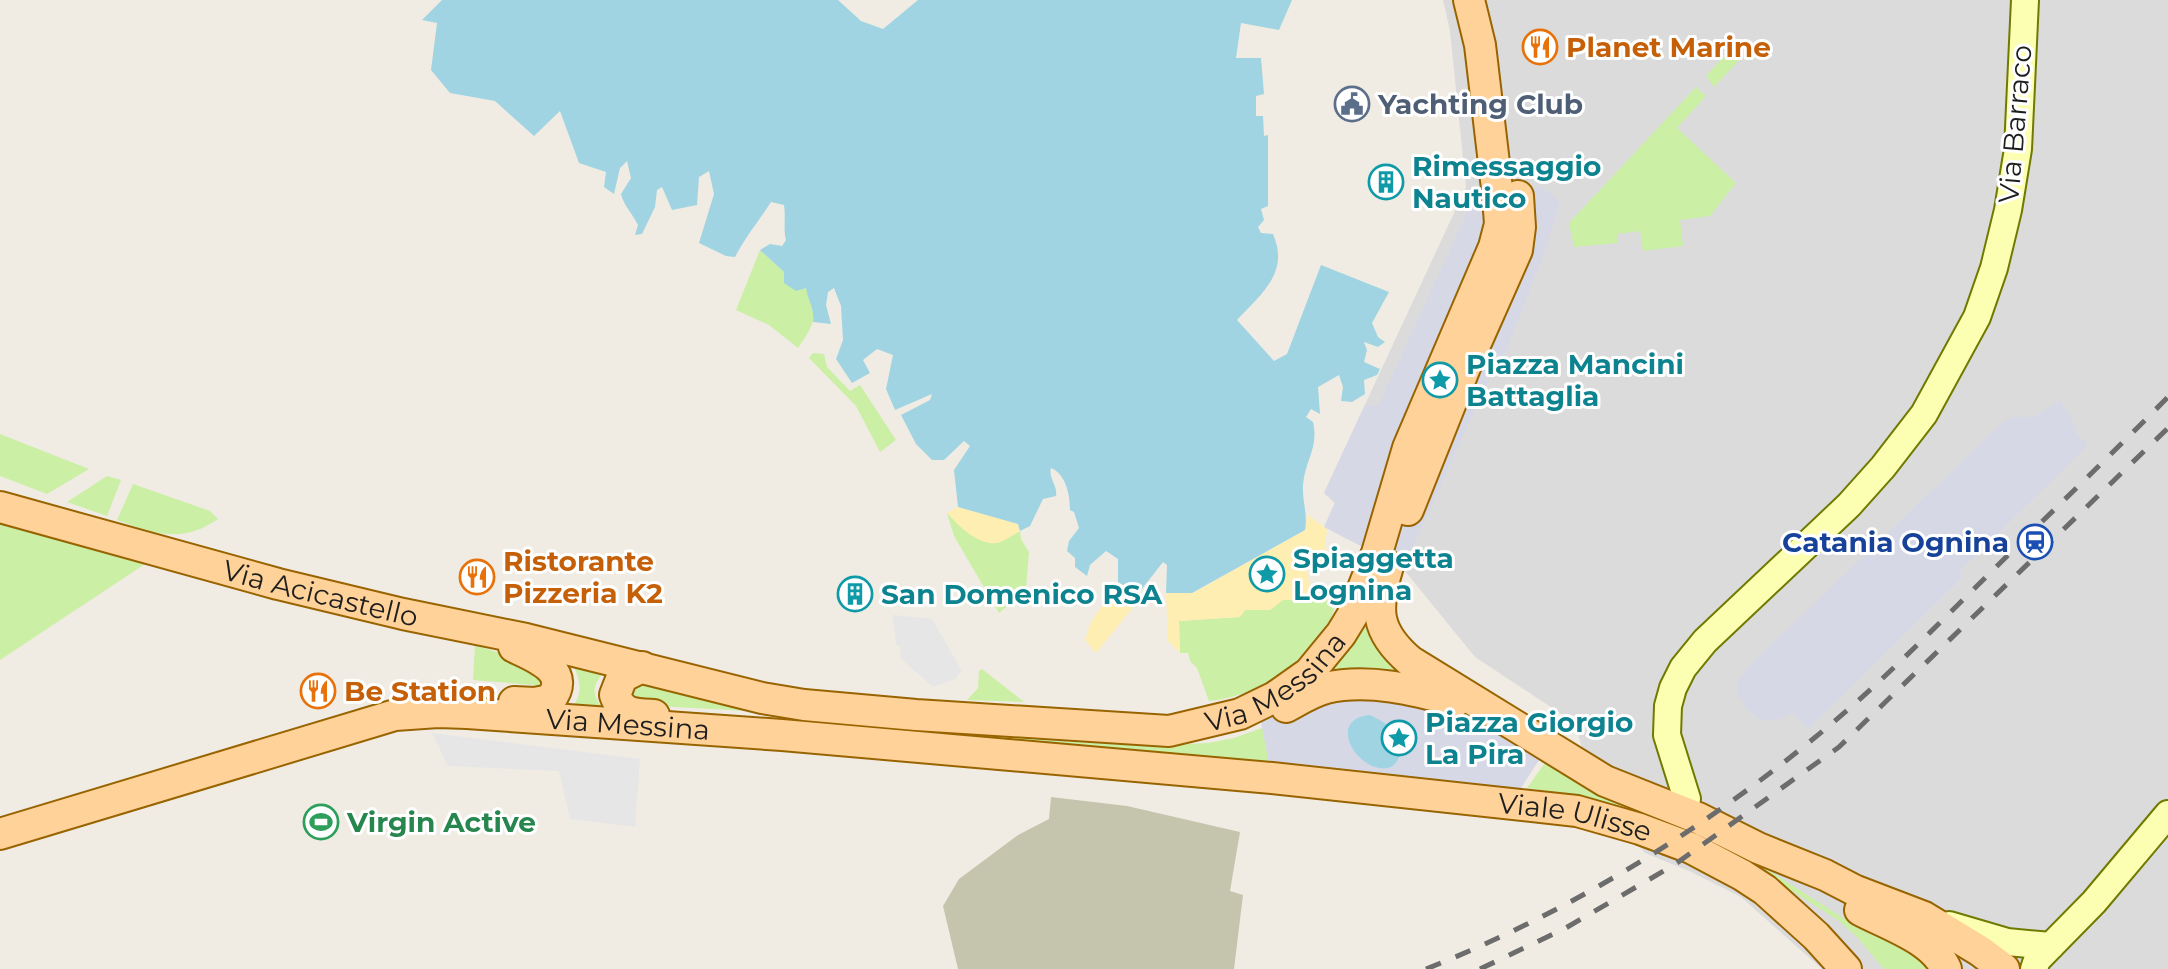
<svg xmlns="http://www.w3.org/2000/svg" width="2168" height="969" font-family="Montserrat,sans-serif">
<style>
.residential{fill:#dcdbdb}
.construction{fill:#c5c5ae}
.grass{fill:#caefa5}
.sand{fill:#ffeeb2}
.parking{fill:#e6e6e6}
.plaza{fill:#d7d8e6}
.water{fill:#a0d4e2}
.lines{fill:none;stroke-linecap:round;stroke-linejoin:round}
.secondary-casing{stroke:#6f7a00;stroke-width:30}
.primary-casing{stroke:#986400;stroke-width:34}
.secondary{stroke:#fcffb2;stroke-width:26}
.primary{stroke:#ffd299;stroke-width:30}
.rail{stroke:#6c6c6c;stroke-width:5;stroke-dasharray:16 16;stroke-linecap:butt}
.labels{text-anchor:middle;stroke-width:6;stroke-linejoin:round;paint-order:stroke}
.food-label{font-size:28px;font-weight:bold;fill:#c56008;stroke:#fff;text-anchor:start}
.service-label{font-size:28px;font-weight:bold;fill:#4e5e75;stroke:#fff;text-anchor:start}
.street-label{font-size:28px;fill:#1e1e1e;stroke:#fff}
.culture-label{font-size:28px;font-weight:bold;fill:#0d838f;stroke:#fff;text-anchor:start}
.transit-label{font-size:28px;font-weight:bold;fill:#164399;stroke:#fff;text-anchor:end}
.leisure-label{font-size:28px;font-weight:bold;fill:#27864d;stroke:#fff;text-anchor:start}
</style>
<rect width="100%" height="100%" fill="#f0ece3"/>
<!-- residential -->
<path class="residential" d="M1443,0H2168V969H1822L1741,897L1689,871L1645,853L1595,795L1575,723L1475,657L1400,565L1324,493L1466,187L1450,31Z"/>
<!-- construction -->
<path class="construction" d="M1051,797L1127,806L1240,832L1230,891L1243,895L1234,969H958L943,906L959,879L1018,835L1049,819Z"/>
<!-- grass -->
<path class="grass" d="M1733,47L1740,59L1714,87L1706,76Z
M1696,87L1706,96L1677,128L1736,183L1710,216L1680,220L1683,246L1643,251L1640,231L1617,234V243L1574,247L1569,223Z
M760,250L801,288H806C808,296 812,301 814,309C817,321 805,338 798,348L769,325L736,310Z
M813,353L824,354L827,367L850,391L860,385L896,440L880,452L856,406L809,358Z
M0,434L89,469L47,494L0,476Z
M107,476L121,480L107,516L67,502Z
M133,484L210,511L218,519C182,544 155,534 117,520Z
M947,513L964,529L998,543L1020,531L1021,539L1029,552L1026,590L999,613L954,536Z
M0,523L122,555L145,564L0,660Z
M1373,585L1408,675L1326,668Z
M1335,598C1336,612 1330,620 1322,631C1295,670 1256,696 1209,701L1197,668L1190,661L1188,653H1180L1179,621L1240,617L1245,610H1270L1282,600Z
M475,645L527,662L545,686L473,680Z
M573,665L603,673C590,689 593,696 605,711L571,709C583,695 581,681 573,665Z
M982,669L1024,702L967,700L978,688L979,671Z
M636,680L785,716L1148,746L1208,743L1234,738L1322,706L1522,788L1026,741L803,723L748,711L638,705L633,702L628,687Z
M1547,760L1751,859L1862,930L1907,948L1934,969H1884L1857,937L1838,920L1749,864L1583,797L1527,788Z"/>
<!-- sand -->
<path class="sand" d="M958,507L1018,524L1020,531C1013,535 1004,541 997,543C977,545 959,526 947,513Z
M1308,515L1327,529L1325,547L1328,553L1306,556L1311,600H1283L1270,610H1245L1240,617L1179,621L1180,653L1168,641L1166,593H1193L1305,530Z
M1118,582L1138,594L1134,606L1096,653L1085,640L1091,622Z"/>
<!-- parking -->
<path class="parking" d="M893,615L932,619L962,671L955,679L933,687L900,658L901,648L896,644Z
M432,733L640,759L635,827L570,819L559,771L448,766Z"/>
<!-- plaza -->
<path class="plaza" d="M1541,186L1560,201L1548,243L1504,356L1500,355L1403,568L1324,527L1335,502L1324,493L1365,405L1378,406L1471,204Z
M2060,401L2068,411L2078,435L2088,445L1959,572L1963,577L1808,729L1792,712L1786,717L1772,721L1760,719L1748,711L1738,695V682L1746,669L2003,422L2011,417H2033Z
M1326,668L1408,675L1548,746L1512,802L1272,778L1258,707Z"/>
<!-- water -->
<path class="water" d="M442,0H838L861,21L883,29L918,0H1292L1279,30L1241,23L1236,58H1261L1264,94L1256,96V116H1263L1264,136L1268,135V206L1261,209L1264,220L1258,227L1261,233L1273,234C1290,273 1261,294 1237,320L1274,361L1287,354L1321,265L1389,292L1372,323L1378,337L1385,342L1378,347L1364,342L1367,350L1364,362L1380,369L1377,375L1364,380L1365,394L1352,402L1341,401L1343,387L1339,375L1318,387L1320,414L1311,409L1306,417L1313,422C1319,448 1305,460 1303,485C1302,501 1308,514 1305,530L1192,593H1166L1167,565L1163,562L1138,594L1118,582V559L1106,551L1090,565L1087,576L1075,567V558L1067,551L1069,541L1079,528L1074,512L1070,510C1070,495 1066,474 1051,468C1048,478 1058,486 1056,496L1043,499L1030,526L1020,531L1018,524L958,507L954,470L970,446L964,441L944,460H932L916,444L901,415L930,400L932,394L895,410L886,389L893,355L877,349L863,360L870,373L852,383L836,359L843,340L841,306L834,288L828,292L826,305L831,324L813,322C815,309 808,301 806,288L796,291L784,283V272L760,250L770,244L782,246L786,240C783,229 786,217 784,205L771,202C759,221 746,236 735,257L726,256L699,243L714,194L709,171L699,177L697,205L672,210L662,187L657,190L655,207L642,234L635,235L638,225C632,213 624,206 621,194L631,178L627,161L620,168L614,194L604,187L606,172L579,163L560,111L534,136L495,101L450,93L431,70L437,23L422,20Z
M1370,715C1380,720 1390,725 1396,734C1405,748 1400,772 1379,768C1351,763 1330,718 1370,715Z"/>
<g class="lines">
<!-- secondary casing -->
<g class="secondary-casing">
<path id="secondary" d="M1687,799L1667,735L1668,706L1673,688L1683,668L1705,641L1849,505L1883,467L1924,414L1977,317L1994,268L2008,210L2018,149L2025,0
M1949,925L2007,942L2051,946
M2034,969L2037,960L2094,902L2168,814"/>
</g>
<!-- primary casing -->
<g class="primary-casing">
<g id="primary">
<path id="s1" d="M0,507L278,584L403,614L526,639L762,698L804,705L916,715L1169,731L1240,714L1275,697L1309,673L1341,634L1352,616L1377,553L1408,448L1494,247L1500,224L1498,197L1480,45L1469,0"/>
<path d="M1408,510L1466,365L1517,250L1520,227L1518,196"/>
<path d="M1388,566C1375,609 1375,631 1410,661L1605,781L1698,818L1758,848L1825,875L1856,891L1924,917L1980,951L2004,969"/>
<path d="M642,667L622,677L615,695C622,715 635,714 654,715"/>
<path d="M514,702L535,703L550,700C573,671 535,657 514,647"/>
<path d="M1286,707C1299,700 1311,692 1326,688C1368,678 1415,690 1456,701"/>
<path id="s2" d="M0,834L395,715L438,712L467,713L782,735L1272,778L1577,811L1640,829L1691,848L1742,875L1765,890L1816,936L1846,969"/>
<path d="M1860,910C1888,925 1933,939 1946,969"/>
</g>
</g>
<!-- secondary -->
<use href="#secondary" class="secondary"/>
<!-- primary -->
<use href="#primary" class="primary"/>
<!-- rail -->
<path class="rail" d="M1426,969C1570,912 1705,829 1824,730C1880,684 1931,631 1983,580C2044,519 2107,459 2168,397
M1480,969L1564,929L1674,865L1839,747L2168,428"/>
</g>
<!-- icons -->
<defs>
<g id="restaurant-ring" transform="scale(1.8)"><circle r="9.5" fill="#fff" stroke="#e8710a" stroke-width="1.5"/><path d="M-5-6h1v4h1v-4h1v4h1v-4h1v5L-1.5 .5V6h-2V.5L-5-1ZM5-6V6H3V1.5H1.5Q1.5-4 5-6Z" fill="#e8710a"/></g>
<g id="civic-ring" transform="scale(1.8)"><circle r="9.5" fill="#fff" stroke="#5c6f8a" stroke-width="1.5"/><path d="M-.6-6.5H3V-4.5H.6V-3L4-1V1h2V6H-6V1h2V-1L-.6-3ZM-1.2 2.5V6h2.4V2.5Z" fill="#5c6f8a"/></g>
<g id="building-ring" transform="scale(1.8)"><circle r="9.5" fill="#fff" stroke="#0f9aa8" stroke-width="1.5"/><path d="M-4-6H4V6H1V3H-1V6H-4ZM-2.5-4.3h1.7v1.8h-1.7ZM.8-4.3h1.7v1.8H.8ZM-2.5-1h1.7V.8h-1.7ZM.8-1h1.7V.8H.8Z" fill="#0f9aa8"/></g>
<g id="sight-ring" transform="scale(1.8)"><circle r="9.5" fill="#fff" stroke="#0f9aa8" stroke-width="1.5"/><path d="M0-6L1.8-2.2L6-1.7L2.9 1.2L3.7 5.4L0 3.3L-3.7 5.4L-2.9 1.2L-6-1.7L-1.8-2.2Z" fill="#0f9aa8"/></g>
<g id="station-ring" transform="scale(1.8)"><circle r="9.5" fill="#fff" stroke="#1a4fb4" stroke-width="1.5"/><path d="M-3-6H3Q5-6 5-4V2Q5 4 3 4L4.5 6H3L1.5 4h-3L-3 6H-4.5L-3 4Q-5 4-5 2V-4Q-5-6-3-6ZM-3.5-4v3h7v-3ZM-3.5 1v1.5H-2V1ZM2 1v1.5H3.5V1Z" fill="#1a4fb4"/></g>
<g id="stadium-ring" transform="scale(1.8)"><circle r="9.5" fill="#fff" stroke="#2e9e5b" stroke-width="1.5"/><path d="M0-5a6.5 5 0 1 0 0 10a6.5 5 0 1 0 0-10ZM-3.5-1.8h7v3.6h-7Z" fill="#2e9e5b"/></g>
</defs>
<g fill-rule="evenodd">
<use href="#restaurant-ring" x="1540" y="47"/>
<use href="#civic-ring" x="1352" y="104"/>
<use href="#building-ring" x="1386" y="182"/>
<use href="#sight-ring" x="1440" y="380"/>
<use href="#station-ring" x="2035" y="542"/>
<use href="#sight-ring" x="1267" y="574"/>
<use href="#restaurant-ring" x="477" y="577"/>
<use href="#building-ring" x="855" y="594"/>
<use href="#restaurant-ring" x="318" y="691"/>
<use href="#sight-ring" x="1399" y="738"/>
<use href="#stadium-ring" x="321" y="822"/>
</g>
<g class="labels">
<!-- food labels -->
<g class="food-label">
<text x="1566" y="57">Planet Marine</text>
<text x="503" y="571">Ristorante<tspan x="503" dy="32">Pizzeria K2</tspan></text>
<text x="344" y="701">Be Station</text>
</g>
<!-- service labels -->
<g class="service-label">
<text x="1378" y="114">Yachting Club</text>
</g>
<!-- street labels -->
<g class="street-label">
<text transform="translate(2015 124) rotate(-85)" y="10">Via Barraco</text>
<text dy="10" stroke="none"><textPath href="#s1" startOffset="332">Via Acicastello</textPath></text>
<text dy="10" stroke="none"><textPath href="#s1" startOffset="1314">Via Messina</textPath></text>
<text dy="10" stroke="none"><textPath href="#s2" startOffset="646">Via Messina</textPath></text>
<text dy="10" stroke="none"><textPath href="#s2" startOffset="1598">Viale Ulisse</textPath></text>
</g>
<!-- culture labels -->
<g class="culture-label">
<text x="1412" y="176">Rimessaggio<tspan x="1412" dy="32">Nautico</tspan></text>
<text x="1466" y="374">Piazza Mancini<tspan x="1466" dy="32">Battaglia</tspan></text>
<text x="1293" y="568">Spiaggetta<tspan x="1293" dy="32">Lognina</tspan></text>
<text x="881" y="604">San Domenico RSA</text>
<text x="1425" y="732">Piazza Giorgio<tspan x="1425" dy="32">La Pira</tspan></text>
</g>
<!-- transit labels -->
<g class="transit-label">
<text x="2009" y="552">Catania Ognina</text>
</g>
<!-- leisure labels -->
<g class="leisure-label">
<text x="347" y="832">Virgin Active</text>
</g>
</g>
</svg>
